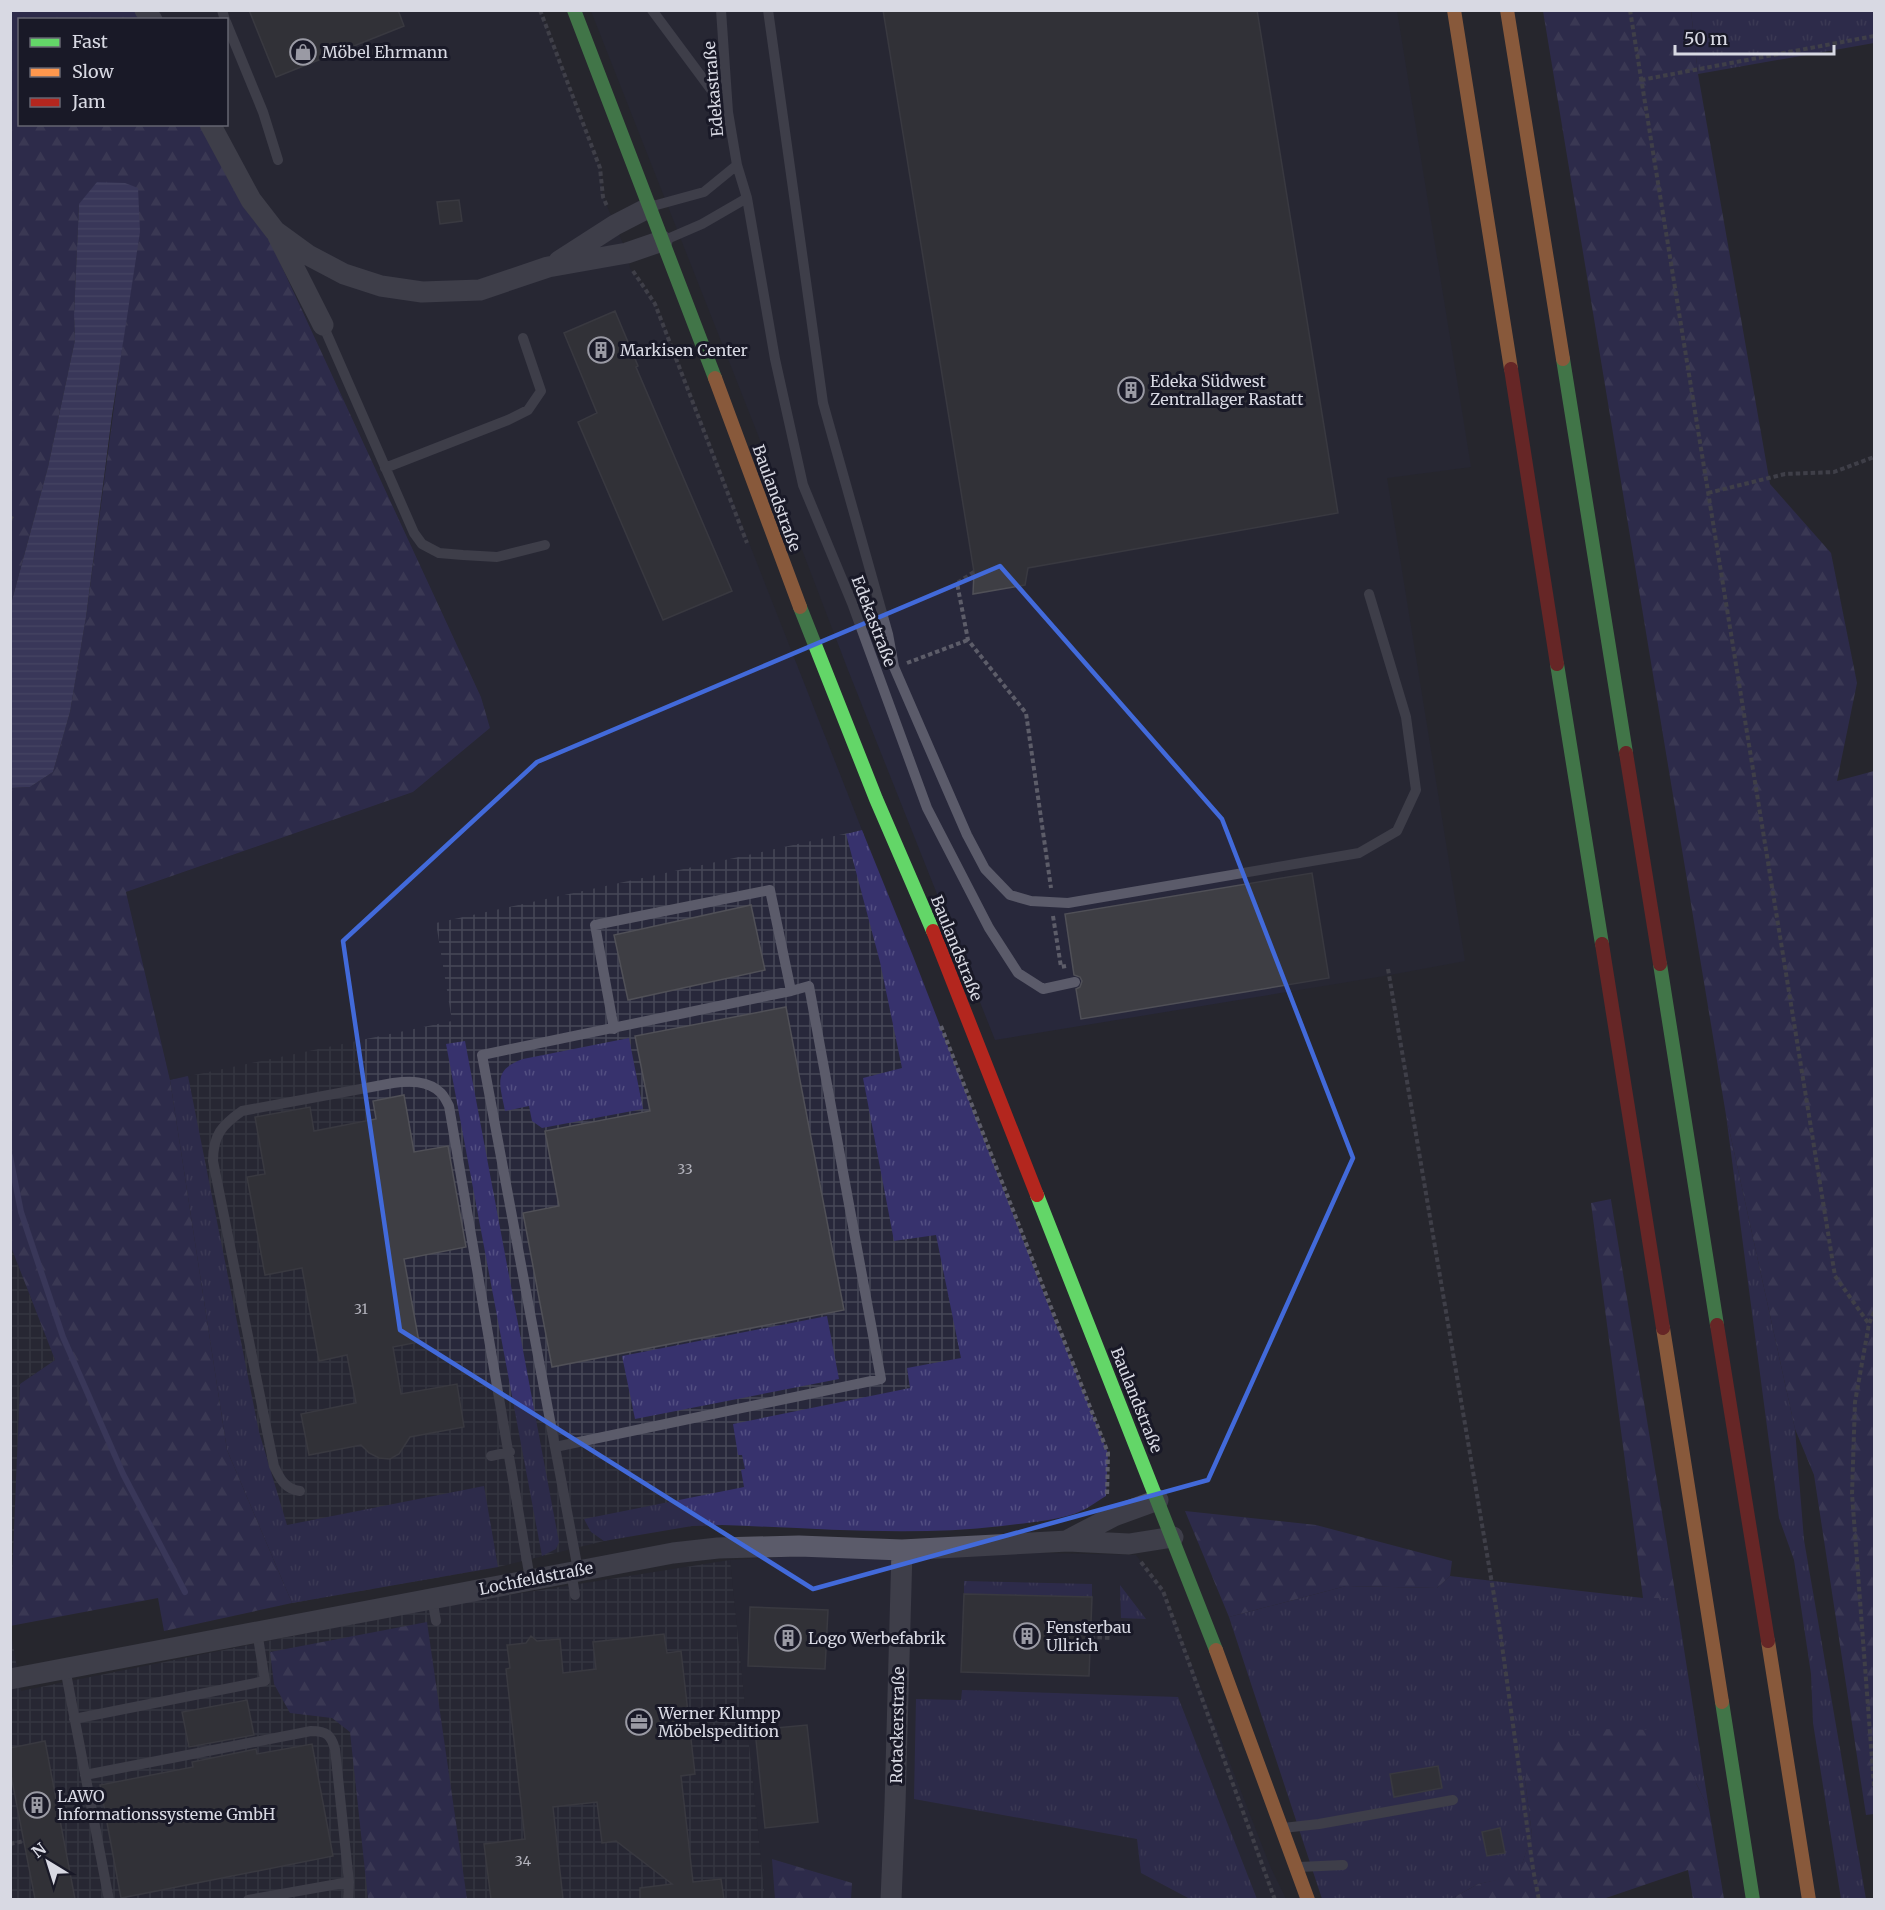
<svg xmlns="http://www.w3.org/2000/svg" width="1885" height="1910" font-family="Merriweather,serif">
<style>
.built{fill:#28283b}
.industrial{fill:url(#industrial-grid)}
.grass{fill:url(#grass-tufts)}
.forest{fill:url(#forest-firs)}
.water{fill:url(#water-rules)}
.lines{fill:none;stroke-linecap:round;stroke-linejoin:round}
.stream{stroke:#504c8e;stroke-width:6}
.building{fill:#3e3e44;stroke:#505057;stroke-width:1.5}
.path{stroke:#5d5d69;stroke-width:4;stroke-dasharray:4.5 3;stroke-linecap:butt}
.lane{stroke:#5b5b6a;stroke-width:10}
.street{stroke:#5b5b6a;stroke-width:21}
.fast{stroke:#63d668;stroke-width:14}
.slow{stroke:#ff974d;stroke-width:14}
.jam{stroke:#b3261e;stroke-width:14}
.marked{fill:none;stroke:#426ada;stroke-width:4.5;stroke-linejoin:round}
.labels{text-anchor:middle;stroke-width:6;stroke-linejoin:round;paint-order:stroke}
.number-label{font-size:14px;fill:#b2b2bb}
.poi-label{font-size:16px;fill:#d8d9e3;stroke:#191927;text-anchor:start}
.street-label{font-size:16px;fill:#d8d9e3;stroke:#191927}
</style>
<defs>
<pattern id="industrial-grid" width="8" height="8" patternUnits="userSpaceOnUse" patternTransform="scale(1.5)"><rect width="8" height="8" fill="#28283b"/><path d="M0 4h8M4 0v8" fill="none" stroke="#464757"/></pattern>
<pattern id="grass-tufts" width="24" height="20" patternUnits="userSpaceOnUse" patternTransform="scale(1.5)"><rect width="24" height="20" fill="#37326d"/><path d="M3 7l-1-3M5 7V3M7 7l1-3M15 17l-1-3M17 17v-4M19 17l1-3" fill="none" stroke="#534f82"/></pattern>
<pattern id="forest-firs" width="22" height="20" patternUnits="userSpaceOnUse" patternTransform="scale(1.5)"><rect width="22" height="20" fill="#37326d"/><path d="M5 1l3.5 6h-7zM16 11l3.5 6h-7z" fill="#534f82"/></pattern>
<pattern id="water-rules" width="6" height="5" patternUnits="userSpaceOnUse" patternTransform="scale(1.5)"><rect width="6" height="5" fill="#504c8e"/><path d="M0 2.5h6" fill="none" stroke="#68659e"/></pattern>
</defs>
<rect width="100%" height="100%" fill="#26262e"/>
<!-- built -->
<path class="built" d="M145,11H540L600,168L603,197L627,253L630,268L655,304L862,830L846,834L462,1022L170,1080L126,892L413,792L490,728L481,697L251,200L210,125L226,124V20L152,19Z
M591,11H1397L1471,467L1387,478L1465,961L1384,976L995,1040L848,670L764,450Z
M902,1550L1136,1555L1163,1591L1270,1866L1286,1899H765L730,1560Z"/>
<!-- industrial -->
<path class="industrial" d="M862,830L907,957L1003,1464L722,1525L692,1526L656,1531L604,1541L498,1567L292,1603L170,1080L452,1021L436,923Z
M11,1247L55,1360L20,1384L11,1617Z
M730,1560L765,1899H11L10,1628L21,1691L446,1605Z"/>
<!-- grass -->
<path class="grass" d="M1691,11H1874V43L1698,74Z
M862,830L913,956L1048,1304L1108,1453L1106,1496C1096,1502 1086,1510 1074,1514C1051,1521 1026,1523 1002,1526C909,1537 815,1528 722,1525L692,1526L604,1541L591,1532L584,1519L744,1487L741,1470L745,1469L742,1455H738L733,1424L910,1388L907,1368L961,1358L936,1235L894,1241L863,1078L902,1068L880,962L846,834Z
M629,1038L643,1109L542,1128L532,1121L529,1106L505,1111C500,1084 492,1070 523,1059Z
M465,1041L559,1542L556,1549L542,1556L446,1044Z
M188,1076L259,1432L287,1525L484,1486L498,1567L292,1603L227,1450L170,1080Z
M1726,1115L1795,1429L1804,1540L1866,1899H1841L1813,1723L1811,1674L1794,1560L1779,1518Z
M827,1316L839,1379L635,1419L622,1356Z
M1450,1576L1643,1598H1676L1709,1809L1696,1783L1525,1780L1532,1835L1518,1876L1478,1884L1451,1899H1322L1229,1617L1346,1586L1437,1588Z
M964,1581L1092,1584V1597L964,1594Z
M1120,1585L1146,1619L1121,1618Z
M962,1690L1178,1697L1257,1899H1190L1141,1873L1137,1839L914,1799L916,1699L961,1700Z"/>
<!-- forest -->
<path class="forest" d="M11,11H145L152,19L20,20V124L210,125L251,200L481,697L490,728L413,792L126,892L170,1080L227,1450L292,1603L164,1631L158,1598L10,1626L20,1384L55,1360L11,1247V788L30,787L53,772L70,712L86,617L124,332L79,204L74,315L75,340L48,467L11,604Z
M1543,11H1691L1698,74L1770,484L1831,553L1857,683L1837,781L1874,771V1814L1866,1815L1814,1475L1795,1429L1726,1115Z
M1611,1199V1200L1676,1598H1643L1591,1203Z
M1185,1511L1316,1525L1452,1561L1450,1576L1437,1588L1346,1586L1229,1617Z
M427,1622L467,1899H368L350,1732L332,1718L290,1713L274,1684L270,1652Z
M1595,1729L1661,1730L1684,1750L1696,1783L1709,1809L1724,1899H1693L1688,1870L1603,1899H1451L1478,1884L1518,1875L1532,1835L1525,1780L1532,1746Z
M772,1859L852,1883L851,1899H775Z"/>
<!-- water -->
<path class="water" d="M97,182L125,183L138,188L140,232L112,415L86,617L70,712L53,772L30,787L11,788V604L48,467L75,340L74,315L79,204Z"/>
<g class="lines">
<!-- stream -->
<path class="stream" d="M10,1156L21,1212L63,1337L123,1474L185,1592"/>
</g>
<!-- building -->
<path class="building" d="M249,10H398L404,26L276,77Z
M883,10H1257L1338,513L1028,568L1025,585L973,594L974,572Z
M459,200L462,221L440,224L437,202Z
M615,311L638,366L636,367L732,591L663,620L578,422L597,413L564,333Z
M1312,873L1329,978L1081,1019L1076,989L1080,987L1082,981L1080,977L1074,975L1065,914Z
M751,905L765,970L628,1000L614,935Z
M786,1007L844,1310L552,1367L523,1213L559,1206L545,1131L650,1111L635,1036Z
M404,1095L414,1152L448,1146L466,1247L404,1259L419,1342L393,1347L401,1394L457,1384L464,1427L410,1437L399,1454L390,1459L379,1458L369,1453L361,1445L309,1455L301,1414L356,1403L347,1355L319,1361L302,1268L265,1275L247,1177L265,1174L255,1117L310,1107L314,1131L376,1119L373,1101Z
M964,1594L1092,1597L1089,1676L961,1672Z
M750,1607L828,1610L825,1669L748,1666Z
M664,1634L667,1653L681,1651L695,1774L681,1776L693,1882L721,1879L724,1899H640V1888L672,1884L616,1841L602,1843L597,1802L553,1807L563,1899H491L484,1844L525,1839L506,1669L510,1668L507,1645L526,1643L531,1636L537,1641L560,1639L563,1673L596,1669L593,1642Z
M247,1700L254,1735L189,1747L182,1712Z
M807,1725L818,1822L765,1828L755,1730Z
M45,1741L75,1899H35L10,1770V1748Z
M312,1744L333,1856L121,1898L100,1785L193,1767L192,1762L256,1749L257,1754Z
M1438,1766L1442,1788L1394,1797L1390,1774Z
M1500,1828L1505,1853L1487,1856L1482,1832Z"/>
<g class="lines">
<!-- path -->
<path class="path" d="M540,10L600,168L603,197L607,206
M1630,10L1835,1276L1869,1324
M1641,80L1874,36
M633,271L655,304L747,543
M1708,493L1785,474L1834,472L1874,457
M10,520L12,516
M974,572L957,583L968,640L1026,713L1051,888
M907,663L968,640
M1053,916L1061,967L1066,966
M1388,969L1500,1631L1533,1869L1539,1900
M941,1026L1108,1453L1107,1497
M1874,1312L1869,1324L1855,1402L1852,1494L1874,1786
M1141,1562L1163,1591L1275,1900
M1090,1637L1112,1638
M10,1844L24,1841"/>
<!-- lane -->
<path class="lane" d="M222,10L225,20
M652,10L727,111
M721,10L728,112L737,165L747,198L775,359L803,485L852,603L927,808L989,928L1018,973L1043,989L1075,982
M768,10L823,403L888,634L894,667L967,835L985,869L1010,895L1031,901L1068,903L1359,853L1397,831L1416,790L1406,717L1369,594
M226,22L263,112L278,160
M653,206L704,192L737,165
M665,240L702,224L747,198
M323,325L414,533L422,544L439,553L463,555L497,557L545,545
M385,468L508,420L528,410L541,391L523,338
M555,1447L482,1055L791,991L770,890L595,925L614,1029
M491,1456L510,1452
M300,1491C285,1489 280,1479 274,1466L213,1161C213,1135 222,1125 242,1111L393,1083C409,1081 428,1080 441,1093C444,1096 447,1102 449,1106L530,1579
M578,1570L555,1447L881,1379L809,986L791,991
M571,1571L575,1595
M432,1598L436,1621
M65,1668L109,1900
M74,1719L265,1681L257,1631
M85,1775L311,1731C327,1731 331,1735 335,1749L349,1882L348,1900
M1283,1828L1319,1824L1453,1800
M1299,1867L1343,1865
M248,1900L349,1882"/>
<!-- street -->
<path class="street" d="M145,10L152,20
M210,124L251,200L275,231L308,255L344,274L381,286L422,292L480,290L548,267L627,253L662,241
M278,236L323,325
M559,261L615,225L648,208
M1068,1540L1114,1516L1158,1500
M10,1679L673,1553L718,1548L799,1546L902,1550L1068,1541L1129,1544L1173,1537
M891,1900L895,1805L902,1550"/>
<!-- fast -->
<path class="fast" d="M574,10L715,378
M1563,359L1626,753
M800,607L876,799L933,931
M1557,664L1602,944
M1660,964L1717,1325
M1037,1195L1216,1650
M1722,1702L1753,1900"/>
<!-- slow -->
<path class="slow" d="M1454,10L1511,369
M1507,10L1563,359
M715,378L800,607
M1663,1328L1722,1702
M1768,1641L1809,1900
M1216,1650L1308,1900"/>
<!-- jam -->
<path class="jam" d="M1511,369L1557,664
M1626,753L1660,964
M933,931L1037,1195
M1602,944L1663,1328
M1717,1325L1768,1641"/>
</g>
<!-- marked area -->
<path d="M0 0H1885V1910H0ZM1000,566L1222,819L1353,1158L1208,1480L813,1589L400,1330L343,941L537,762Z" fill="#26262e" fill-opacity=".55" fill-rule="evenodd"/>
<path class="marked" d="M1000,566L1222,819L1353,1158L1208,1480L813,1589L400,1330L343,941L537,762Z"/>
<!-- icons -->
<defs>
<g id="shop-ring" transform="scale(1.35)"><circle r="9.5" fill="#191927" stroke="#9a9aa4" stroke-width="1.5"/><path d="M-5-2.5h2.3a2.7 3.5 0 0 1 5.4 0H5L5.5 6h-11ZM-1.5-2.5h3a1.5 2.3 0 0 0-3 0Z" fill="#9a9aa4"/></g>
<g id="building-ring" transform="scale(1.35)"><circle r="9.5" fill="#191927" stroke="#9a9aa4" stroke-width="1.5"/><path d="M-4-6H4V6H1V3H-1V6H-4ZM-2.5-4.3h1.7v1.8h-1.7ZM.8-4.3h1.7v1.8H.8ZM-2.5-1h1.7V.8h-1.7ZM.8-1h1.7V.8H.8Z" fill="#9a9aa4"/></g>
<g id="office-ring" transform="scale(1.35)"><circle r="9.5" fill="#191927" stroke="#9a9aa4" stroke-width="1.5"/><path d="M-6-3h4V-5.5h4V-3h4V5H-6ZM-1-4.5V-3h2v-1.5ZM-6 0V1H6V0Z" fill="#9a9aa4"/></g>
</defs>
<g fill-rule="evenodd">
<use href="#shop-ring" x="303" y="52"/>
<use href="#building-ring" x="601" y="350"/>
<use href="#building-ring" x="1131" y="390"/>
<use href="#building-ring" x="1027" y="1636"/>
<use href="#building-ring" x="788" y="1638"/>
<use href="#office-ring" x="639" y="1722"/>
<use href="#building-ring" x="37" y="1805"/>
</g>
<g class="labels">
<!-- number labels -->
<g class="number-label">
<text x="685" y="1174">33</text>
<text x="361" y="1314">31</text>
<text x="523" y="1866">34</text>
</g>
<!-- poi labels -->
<g class="poi-label">
<text x="322" y="58">Möbel Ehrmann</text>
<text x="620" y="356">Markisen Center</text>
<text x="1150" y="387">Edeka Südwest<tspan x="1150" dy="18">Zentrallager Rastatt</tspan></text>
<text x="1046" y="1633">Fensterbau<tspan x="1046" dy="18">Ullrich</tspan></text>
<text x="808" y="1644">Logo Werbefabrik</text>
<text x="658" y="1719">Werner Klumpp<tspan x="658" dy="18">Möbelspedition</tspan></text>
<text x="57" y="1802">LAWO<tspan x="57" dy="18">Informationssysteme GmbH</tspan></text>
</g>
<!-- street labels -->
<g class="street-label">
<text transform="translate(713 89) rotate(-95)" y="6">Edekastraße</text>
<text transform="translate(777 498) rotate(70)" y="6">Baulandstraße</text>
<text transform="translate(874 621) rotate(69)" y="6">Edekastraße</text>
<text transform="translate(957 948) rotate(68)" y="6">Baulandstraße</text>
<text transform="translate(1137 1400) rotate(68)" y="6">Baulandstraße</text>
<text transform="translate(536 1578) rotate(-11)" y="6">Lochfeldstraße</text>
<text transform="translate(897 1725) rotate(-89)" y="6">Rotackerstraße</text>
</g>
</g>
<!-- border -->
<rect width="1885" height="1910" fill="none" stroke="#d8d9e3" stroke-width="24"/>
<!-- legend -->
<rect x="18" y="18" width="210" height="108" fill="#191927" stroke="#656672" stroke-width="1.5"/>
<rect x="30" y="38" width="30" height="9" fill="#63d668" stroke="#656672" stroke-width="1.5"/>
<text x="72" y="48" font-size="18" fill="#d8d9e3">Fast</text>
<rect x="30" y="68" width="30" height="9" fill="#ff974d" stroke="#656672" stroke-width="1.5"/>
<text x="72" y="78" font-size="18" fill="#d8d9e3">Slow</text>
<rect x="30" y="98" width="30" height="9" fill="#b3261e" stroke="#656672" stroke-width="1.5"/>
<text x="72" y="108" font-size="18" fill="#d8d9e3">Jam</text>
<!-- north arrow -->
<g transform="translate(48 1862) rotate(322)" stroke="#191927" stroke-width="4.5" paint-order="stroke">
<path d="M0-4.5L10 22L0 15L-10 22Z" fill="#d8d9e3"/>
<text y="-9" font-size="16" font-weight="bold" text-anchor="middle" fill="#d8d9e3">N</text>
</g>
<!-- scale -->
<path d="M1675 45v9h159v-9" fill="none" stroke="#d8d9e3" stroke-width="3"/>
<text x="1684" y="45" font-size="18" fill="#d8d9e3" stroke="#191927" stroke-width="4.5" paint-order="stroke">50 m</text>
</svg>
